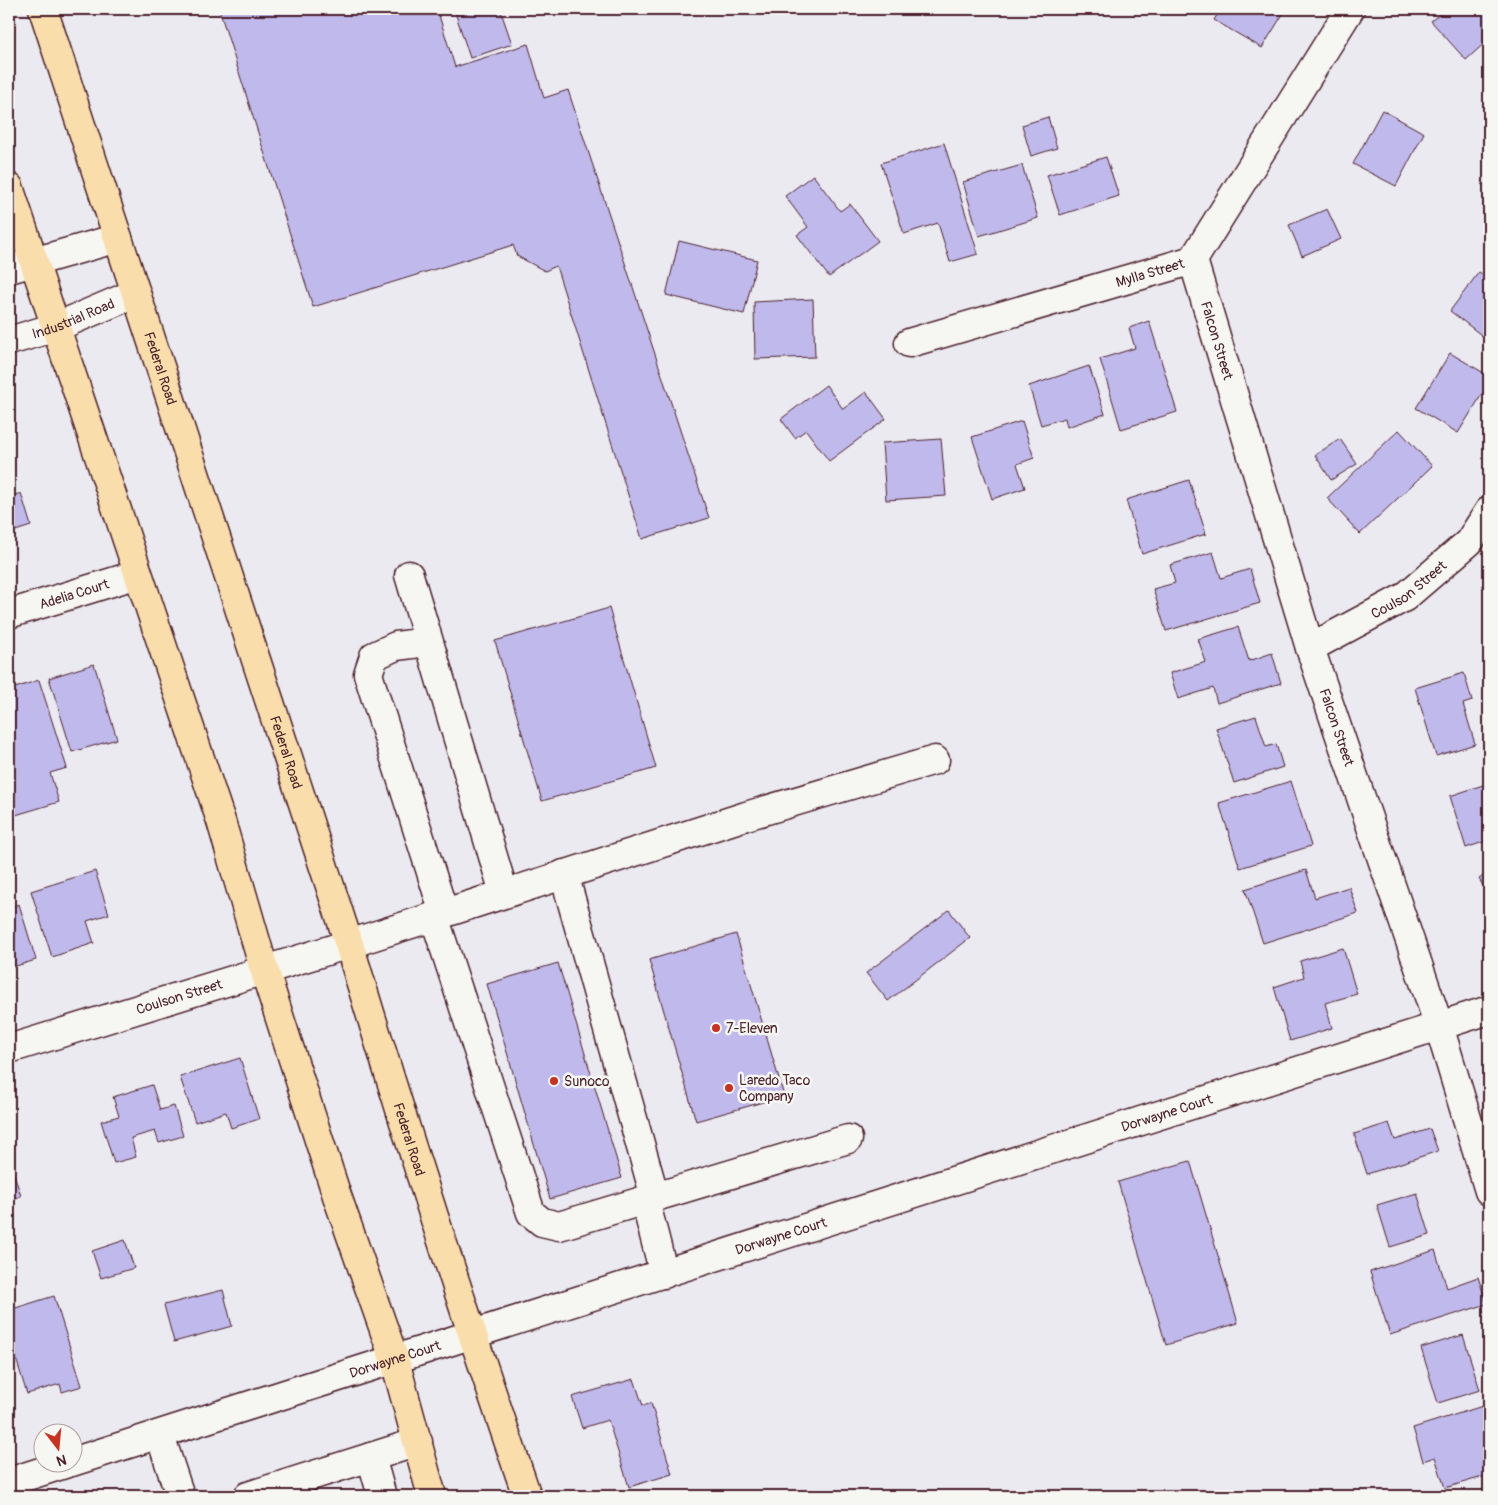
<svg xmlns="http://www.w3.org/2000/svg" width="1498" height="1505" font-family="Pangolin,sans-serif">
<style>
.building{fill:#c0baec;stroke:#4a1f2b}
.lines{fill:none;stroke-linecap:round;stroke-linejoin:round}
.minor-casing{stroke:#4a1f2b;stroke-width:31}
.major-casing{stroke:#4a1f2b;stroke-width:31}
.minor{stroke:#f6f6f2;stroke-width:28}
.major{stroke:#f9deab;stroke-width:28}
.poi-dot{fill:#c8321e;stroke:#f6f6f2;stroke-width:2}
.labels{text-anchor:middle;stroke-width:5;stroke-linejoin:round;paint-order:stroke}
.street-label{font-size:14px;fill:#4a1f2b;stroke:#f6f6f2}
.poi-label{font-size:14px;fill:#4a1f2b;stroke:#f6f6f2;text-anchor:start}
</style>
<rect width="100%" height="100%" fill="#ebeaf1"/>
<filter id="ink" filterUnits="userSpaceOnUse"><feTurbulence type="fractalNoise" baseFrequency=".02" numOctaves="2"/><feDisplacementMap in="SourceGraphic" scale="10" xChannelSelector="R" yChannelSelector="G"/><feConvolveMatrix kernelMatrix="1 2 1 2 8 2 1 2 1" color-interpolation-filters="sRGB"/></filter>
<g filter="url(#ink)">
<!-- building -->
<path class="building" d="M219,9H437L455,67L528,44L544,98L568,90L709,518L642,539L556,266L545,271L517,256L513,245L313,307Z
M454,9H500L512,44L470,58Z
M1221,9H1286L1262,48L1214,20Z
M1446,9H1489V39L1466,60L1431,21Z
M1382,110L1424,133L1396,186L1353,164Z
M1048,117L1057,148L1031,156L1022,125Z
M944,143L978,254L950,262L938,223L904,234L881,163Z
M1106,157L1119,196L1060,215L1047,175Z
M1022,165L1038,218L979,236L963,182Z
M813,175L840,211L850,204L878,241L829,277L797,235L808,227L785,196Z
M1327,209L1341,239L1302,256L1289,225Z
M679,241L757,260L744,314L666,295Z
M1479,272L1489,279V341L1450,311Z
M813,299L815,357L755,359L754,302Z
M1149,321L1177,412L1121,429L1100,359L1135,348L1129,328Z
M1450,353L1489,376V383L1458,433L1416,408Z
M1089,366L1105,414L1067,427L1065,418L1041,425L1029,386Z
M826,385L843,409L866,392L886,419L829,461L806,430L795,438L781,419Z
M1022,421L1034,458L1017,464L1025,488L992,499L972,437Z
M1399,430L1432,466L1360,534L1327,498Z
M941,439L946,496L886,500L882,443Z
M1340,439L1357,464L1331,480L1315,455Z
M1189,480L1206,534L1142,554L1126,500Z
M21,493L31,526L9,533V497Z
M1213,552L1221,578L1250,569L1260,603L1166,631L1153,589L1175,583L1170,565Z
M609,608L656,768L542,801L495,641Z
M1238,627L1249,661L1272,653L1281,683L1217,703L1213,688L1178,699L1170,673L1206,662L1198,639Z
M94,664L117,739L72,752L49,678Z
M1464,673L1472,701L1463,704L1475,744L1436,756L1415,688Z
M39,680L67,768L50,773L59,802L9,817V690Z
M1256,716L1266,747L1276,744L1283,767L1234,783L1216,728Z
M1291,781L1311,846L1240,868L1219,803Z
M1489,783V840L1466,848L1450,796Z
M1306,870L1315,898L1349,887L1358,913L1263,943L1245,889Z
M95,871L109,914L87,921L94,943L52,957L31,891Z
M1489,872V896L1479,879Z
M19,904L36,960L9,968V907Z
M949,910L970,938L888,1001L866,973Z
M736,934L784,1096L696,1121L649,960Z
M1343,948L1357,994L1325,1003L1332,1028L1290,1041L1274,987L1304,977L1300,961Z
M558,963L622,1178L550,1199L487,984Z
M240,1058L259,1119L231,1128L226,1112L195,1122L180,1077Z
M152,1085L160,1110L174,1106L183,1136L159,1143L155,1131L131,1138L136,1157L114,1163L101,1121L119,1116L113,1097Z
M1389,1123L1395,1140L1430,1129L1438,1151L1367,1174L1354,1134Z
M9,1159L21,1196L9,1200Z
M1190,1161L1238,1323L1166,1345L1118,1182Z
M1417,1193L1430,1235L1390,1247L1377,1205Z
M125,1240L134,1268L101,1278L92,1251Z
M1435,1250L1447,1288L1478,1277L1487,1304L1390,1335L1370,1272Z
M223,1290L232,1326L174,1342L164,1305Z
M54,1296L82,1386L62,1392L60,1384L27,1394L9,1336V1310Z
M1463,1335L1480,1390L1438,1403L1421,1348Z
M634,1379L643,1406L651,1403L672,1474L629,1487L608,1420L582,1428L572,1397Z
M1486,1405L1489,1417V1475L1445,1488L1435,1457L1423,1461L1413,1428Z"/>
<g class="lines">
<!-- minor casing -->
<g class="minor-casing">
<g id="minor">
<path id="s1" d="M1193,260L1310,648L1439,1026L1489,1191"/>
<path d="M9,269L118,238"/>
<path id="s2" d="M9,341L56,327L136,293"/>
<path id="s3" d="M909,343L1193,260L1350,9"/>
<path d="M409,575L504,893"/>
<path id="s4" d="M9,614L138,574"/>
<path d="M428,642L396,646L374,656L368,674L444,913"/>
<path id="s5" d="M1310,648L1405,597L1469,542L1489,511"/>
<path d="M564,874L655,1197"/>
<path d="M434,916L531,1213L542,1222L559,1226L848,1139"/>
<path id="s6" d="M9,1049L349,944L746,816L935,760"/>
<path d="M645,1200L664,1274"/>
<path d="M160,1435L180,1496"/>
<path d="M371,1457L382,1496"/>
<path id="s7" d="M72,1462L1489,1010"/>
<path d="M9,1482L71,1462"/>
<path d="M248,1496L418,1442"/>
</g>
</g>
<!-- major casing -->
<g class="major-casing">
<g id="major">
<path id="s8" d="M43,9L349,944C405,1129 464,1313 527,1496"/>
<path d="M9,187L221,821L264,969L337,1196L395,1361L432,1496"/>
</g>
</g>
<!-- minor -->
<use href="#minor" class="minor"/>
<!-- major -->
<use href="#major" class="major"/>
</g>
</g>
<!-- markers -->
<g class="poi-dot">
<circle cx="716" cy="1028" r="5"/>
<circle cx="554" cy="1081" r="5"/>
<circle cx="729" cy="1088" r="5"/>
</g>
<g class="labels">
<!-- street labels -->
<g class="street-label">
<text dy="5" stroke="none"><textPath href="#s3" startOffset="251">Mylla Street</textPath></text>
<text dy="5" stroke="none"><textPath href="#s2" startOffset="68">Industrial Road</textPath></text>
<text dy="5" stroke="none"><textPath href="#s1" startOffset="84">Falcon Street</textPath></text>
<text dy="5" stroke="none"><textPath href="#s8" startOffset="378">Federal Road</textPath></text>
<text dy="5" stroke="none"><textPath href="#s5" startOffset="115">Coulson Street</textPath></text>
<text dy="5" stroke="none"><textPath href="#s4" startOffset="68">Adelia Court</textPath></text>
<text dy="5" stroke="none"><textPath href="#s1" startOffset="489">Falcon Street</textPath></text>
<text dy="5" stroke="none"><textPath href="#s8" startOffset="782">Federal Road</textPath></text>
<text dy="5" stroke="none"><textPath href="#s6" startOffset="178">Coulson Street</textPath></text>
<text dy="5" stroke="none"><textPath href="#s7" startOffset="1149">Dorwayne Court</textPath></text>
<text dy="5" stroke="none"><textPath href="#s8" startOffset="1188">Federal Road</textPath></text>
<text dy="5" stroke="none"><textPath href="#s7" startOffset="744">Dorwayne Court</textPath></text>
<text dy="5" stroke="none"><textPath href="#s7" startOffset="339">Dorwayne Court</textPath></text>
</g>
<!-- poi labels -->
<g class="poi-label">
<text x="726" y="1033">7-Eleven</text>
<text x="739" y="1085">Laredo Taco<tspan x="739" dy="16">Company</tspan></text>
<text x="564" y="1086">Sunoco</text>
</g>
</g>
<!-- margin -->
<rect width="1498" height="1505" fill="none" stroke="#f6f6f2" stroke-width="30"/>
<rect x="15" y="15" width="1468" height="1475" fill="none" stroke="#4a1f2b" stroke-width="2" filter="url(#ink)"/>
<!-- north arrow -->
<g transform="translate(58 1448) rotate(164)"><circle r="24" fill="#f6f6f2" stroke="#b1a0a2"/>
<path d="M0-4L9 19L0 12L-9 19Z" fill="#c8321e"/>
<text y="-8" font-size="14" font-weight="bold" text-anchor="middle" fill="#4a1f2b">N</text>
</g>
</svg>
